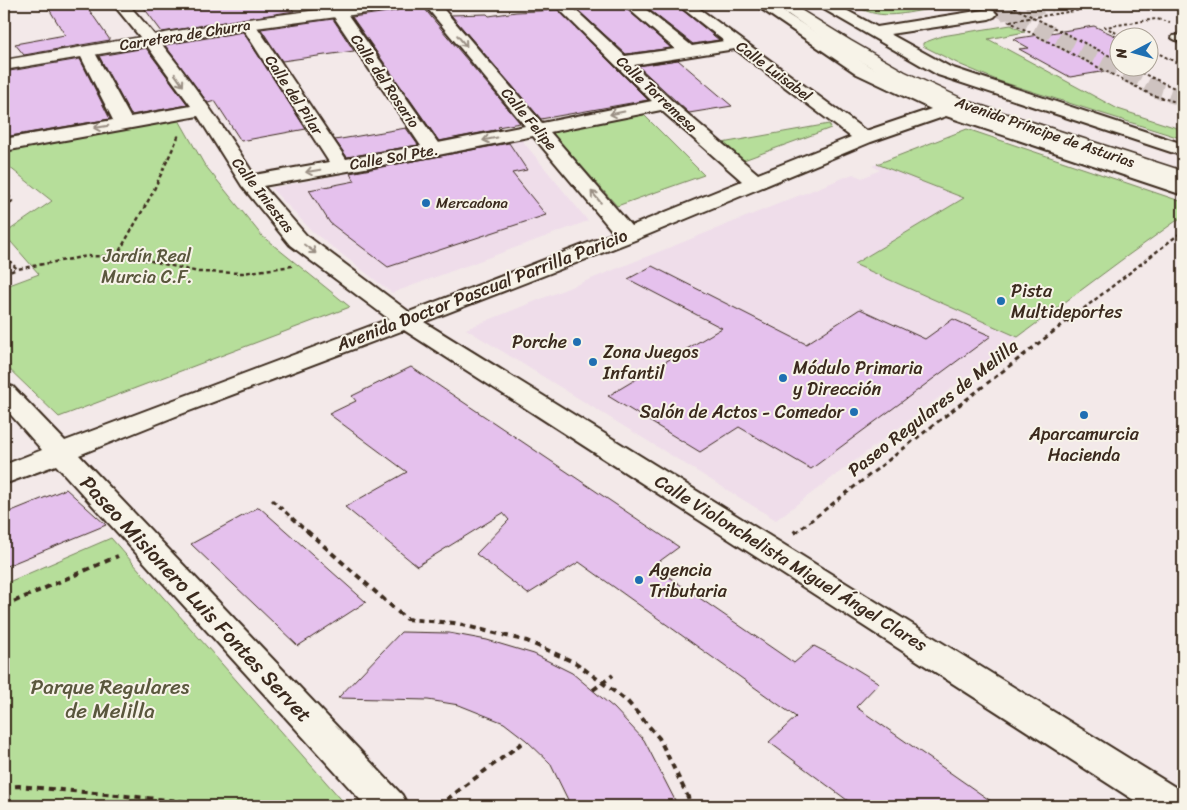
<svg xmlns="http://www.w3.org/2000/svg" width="1187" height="810" font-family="Sriracha,sans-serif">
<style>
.built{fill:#efddea}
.green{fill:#b6de9a;stroke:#78845c}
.building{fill:#e5c1ed;stroke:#3b2a1e}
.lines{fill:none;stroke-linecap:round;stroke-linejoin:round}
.street-tunnel{stroke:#cec3c0;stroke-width:17;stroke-dasharray:17 8;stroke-linecap:butt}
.lane-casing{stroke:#3b2a1e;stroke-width:4}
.street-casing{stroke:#3b2a1e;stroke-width:4}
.secondary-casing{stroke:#3b2a1e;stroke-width:3}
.path-far3{stroke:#3b2a1e;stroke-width:2;stroke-dasharray:3 2.5;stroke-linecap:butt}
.path-far2{stroke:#3b2a1e;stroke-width:2.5;stroke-dasharray:4 3;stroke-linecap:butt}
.path-far1{stroke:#3b2a1e;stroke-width:3;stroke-dasharray:5 4;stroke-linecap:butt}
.path{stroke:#3b2a1e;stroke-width:4;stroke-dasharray:6 5;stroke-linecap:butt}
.lane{fill:#f7f3e8;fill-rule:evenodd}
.street{fill:#f7f3e8;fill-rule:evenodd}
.secondary{fill:#f7f3e8;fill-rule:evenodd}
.oneway{stroke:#998e83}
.poi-dot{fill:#1f6fb2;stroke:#f7f3e8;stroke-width:2}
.labels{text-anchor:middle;stroke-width:4;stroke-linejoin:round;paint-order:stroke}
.far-street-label{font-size:15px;fill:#3b2a1e;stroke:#f7f3e8}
.far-poi-label{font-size:15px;fill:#3b2a1e;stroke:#f7f3e8;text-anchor:start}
.park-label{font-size:18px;fill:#5a573d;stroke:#f7f3e8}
.street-label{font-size:18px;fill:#3b2a1e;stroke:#f7f3e8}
.poi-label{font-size:18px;fill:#3b2a1e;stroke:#f7f3e8;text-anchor:start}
.near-street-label{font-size:21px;fill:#3b2a1e;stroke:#f7f3e8}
.near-park-label{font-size:21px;fill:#5a573d;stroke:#f7f3e8}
</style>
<rect width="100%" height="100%" fill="#f3e9e9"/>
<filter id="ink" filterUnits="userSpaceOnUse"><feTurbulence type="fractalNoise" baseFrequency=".02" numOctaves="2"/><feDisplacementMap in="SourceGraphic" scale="10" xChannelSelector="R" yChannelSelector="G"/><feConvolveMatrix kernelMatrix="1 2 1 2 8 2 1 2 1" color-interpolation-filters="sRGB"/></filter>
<g filter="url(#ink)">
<!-- built -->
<path class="built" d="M521,139L588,221L392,293L313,232L271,188Z
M877,164L1123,259L776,520L466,329L853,174L862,178L880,170L872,166Z"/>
<!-- green -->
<path class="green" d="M852,4H921L930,9C899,14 880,21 852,4Z
M1011,25L1025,32L988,39L1118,109L1183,130V139L999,81L961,65L923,46V43L942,36Z
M643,114L704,175L617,206L549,129Z
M179,120L204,164L262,236L350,307L59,417L4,364V287L39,274L4,234L52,201L4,163V152Z
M829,124L831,128L741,161L722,143Z
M967,129L1183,202V216L1123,259L1018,337L854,264L964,198L877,164Z
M111,538L347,806H4V584Z"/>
<!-- building -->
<path class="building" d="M46,4H85L110,40L24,55L15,44L65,35Z
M141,4H288L294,11L162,32Z
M421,4L432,18L520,123L498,127L500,129L439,141L352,17L396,11L405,6Z
M571,4H621L671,48L626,54Z
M642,4H675L719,40L693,44Z
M558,10L648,100L541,119L451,15L487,14L489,16L516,12Z
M333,19L354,51L282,61L261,29Z
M1094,26L1120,38V68H1125L1070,77L1019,49L1029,48L1013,39Z
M243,32L306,129L241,141L215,101L208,103L165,45Z
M146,48L188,105L131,115L99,56Z
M80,59L110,119L4,137V72Z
M678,60L732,106L689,113L638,66Z
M406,128L418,145L347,157L335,140Z
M509,143L527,170L512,173L546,215L388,267L330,223L309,190L355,181L350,173Z
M652,266L806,344L860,309L925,339L953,319L991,336L811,469L739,427L700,452L608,396L722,328L628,279Z
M411,367L679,547L653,566L794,663L814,646L843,661L879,683L856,707L998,806H855L769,742L796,717L579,562L528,594L476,554L509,520L503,513L417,566L345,507L407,472L329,414L356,401L352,396Z
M66,489L106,525L4,567V514Z
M259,507L366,602L298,646L191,544Z
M401,632L449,633L487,640L534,654L572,673L614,708L644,740L678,806H571L550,763L526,740L504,723L459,705L428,700L338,698Z"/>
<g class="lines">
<!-- street-tunnel -->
<path class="street-tunnel" d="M991,4L1160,91L1183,98
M1001,12L1052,4"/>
<!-- lane casing -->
<g class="lane-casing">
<path id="lane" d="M1183,35V44L1172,38L1173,36Z"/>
</g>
<!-- street casing -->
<g class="street-casing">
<path id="street" d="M113,4H128C175,57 216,115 254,175L329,162L240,24L243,21H253L346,159L421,146L330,11L333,8H343L438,143L525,126L424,4H439L542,123L652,101L554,4H569L625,56L675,49L623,4H639L692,46L724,41L677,4H693L866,131L931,109L857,74L754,4H771L869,66L947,103L960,100L966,101L969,105L964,110L1183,182V195L946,116L871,142L635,240L424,322L1183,792V806H1143L404,330L176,416L79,455L402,795L408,806H366L56,465L4,484V465L42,450L4,407V384L13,387L65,441L389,319L290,245L242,186L198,116L4,151V139L113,120L78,51L80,48H92L94,51L130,117L191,106L145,43ZM735,49L851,137L758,174L671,100L634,65ZM661,110L742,181L631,226L550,132ZM533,136L614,233L409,312L306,235L263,186L433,156Z
M818,4H835L877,27L989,9L994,11L997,14L994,17L989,19L890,34L950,67L1183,144V156L938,75L820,7Z"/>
</g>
<!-- secondary casing -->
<g class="secondary-casing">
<path id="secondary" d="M363,4H404L402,7L396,9L248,29L4,70V60L248,19Z
M773,4H791L851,41L905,72L967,101L1183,171V184L953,109L893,80L839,49Z"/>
</g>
<!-- path-far3 -->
<path class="path-far3" d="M1009,5L1120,61
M1008,21L1152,95L1183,104
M1010,21L1119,4
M1126,38L1105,27L1156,19L1170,22
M1150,49L1183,66
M1131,68L1183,92
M177,138L179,135"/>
<!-- path-far2 -->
<path class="path-far2" d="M4,189L12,201L4,211
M4,255L17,269L87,256L134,257L198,272L243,273L292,266
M116,257L152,194L178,137
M4,274L17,269
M1078,313L1183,231"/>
<!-- path-far1 -->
<path class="path-far1" d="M272,500L309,533
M795,533L1080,311"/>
<!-- path -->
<path class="path" d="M307,531L406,619L454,623L527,641L576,663L627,701L659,738L688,797L690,806
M794,533L796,531
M4,606L118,556
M593,690L613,675
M4,787L19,786L180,801L204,806
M438,806L526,740"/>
<!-- lane -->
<use href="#lane" class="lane"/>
<!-- street -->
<use href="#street" class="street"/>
<!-- secondary -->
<use href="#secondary" class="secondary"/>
</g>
<!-- one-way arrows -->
<defs><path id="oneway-shaft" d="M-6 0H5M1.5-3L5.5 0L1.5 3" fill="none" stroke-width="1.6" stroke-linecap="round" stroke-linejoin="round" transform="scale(1.25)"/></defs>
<g class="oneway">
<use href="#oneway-shaft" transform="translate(462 41) rotate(50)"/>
<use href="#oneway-shaft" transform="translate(179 80) rotate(55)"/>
<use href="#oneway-shaft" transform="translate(617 113) rotate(169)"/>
<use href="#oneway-shaft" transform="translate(101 127) rotate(170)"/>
<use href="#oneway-shaft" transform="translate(490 139) rotate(169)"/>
<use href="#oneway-shaft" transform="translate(313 171) rotate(170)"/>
<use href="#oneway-shaft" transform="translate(596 197) rotate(-130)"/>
<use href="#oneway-shaft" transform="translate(310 249) rotate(37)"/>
</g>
</g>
<!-- markers -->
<g class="poi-dot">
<circle cx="426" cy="203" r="5"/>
<circle cx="1001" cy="301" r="5"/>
<circle cx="577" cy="342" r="5"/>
<circle cx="593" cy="362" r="5"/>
<circle cx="783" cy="378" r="5"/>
<circle cx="854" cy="412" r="5"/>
<circle cx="1084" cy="415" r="5"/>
<circle cx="639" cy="580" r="5"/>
</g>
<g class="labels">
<!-- far-street labels -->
<g class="far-street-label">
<text transform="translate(185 35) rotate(-9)" y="5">Carretera de Churra</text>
<text transform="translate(774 71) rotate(37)" y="5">Calle Luisabel</text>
<text transform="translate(385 81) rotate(56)" y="5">Calle del Rosario</text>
<text transform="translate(657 94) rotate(43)" y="5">Calle Torremesa</text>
<text transform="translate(294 95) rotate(57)" y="5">Calle del Pilar</text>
<text transform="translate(529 119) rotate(50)" y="5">Calle Felipe</text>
<text transform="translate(1045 132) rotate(19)" y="5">Avenida Príncipe de Asturias</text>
<text transform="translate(394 157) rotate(-10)" y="5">Calle Sol Pte.</text>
<text transform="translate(263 195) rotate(52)" y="5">Calle Iniestas</text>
</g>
<!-- far-poi labels -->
<g class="far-poi-label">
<text x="436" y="208">Mercadona</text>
</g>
<!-- park labels -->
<g class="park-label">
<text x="147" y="262">Jardín Real<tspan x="147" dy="21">Murcia C.F.</tspan></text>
</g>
<!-- street labels -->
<g class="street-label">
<text transform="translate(482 290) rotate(-21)" y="6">Avenida Doctor Pascual Parrilla Paricio</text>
<text transform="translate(933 408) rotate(-38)" y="6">Paseo Regulares de Melilla</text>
<text transform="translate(791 563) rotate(32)" y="6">Calle Violonchelista Miguel Ángel Clares</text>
</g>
<!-- poi labels -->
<g class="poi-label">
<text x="1011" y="297">Pista<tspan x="1011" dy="21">Multideportes</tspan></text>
<text x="567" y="348" text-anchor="end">Porche</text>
<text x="603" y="358">Zona Juegos<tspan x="603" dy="21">Infantil</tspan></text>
<text x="793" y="374">Módulo Primaria<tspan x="793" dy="21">y Dirección</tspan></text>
<text x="844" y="418" text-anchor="end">Salón de Actos - Comedor</text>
<text x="1084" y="440" text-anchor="middle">Aparcamurcia<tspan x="1084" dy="21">Hacienda</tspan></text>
<text x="649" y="576">Agencia<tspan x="649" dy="21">Tributaria</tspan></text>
</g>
<!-- near-street labels -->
<g class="near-street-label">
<text transform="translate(196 599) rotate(47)" y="7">Paseo Misionero Luis Fontes Servet</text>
</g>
<!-- near-park labels -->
<g class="near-park-label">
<text x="110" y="694">Parque Regulares<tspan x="110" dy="24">de Melilla</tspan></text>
</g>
</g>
<!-- margin -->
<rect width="1187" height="810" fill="none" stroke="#f7f3e8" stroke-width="20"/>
<rect x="10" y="10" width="1167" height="790" fill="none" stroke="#3b2a1e" stroke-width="2" filter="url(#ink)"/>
<!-- north arrow -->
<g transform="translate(1134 52) rotate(264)"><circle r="24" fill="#f7f3e8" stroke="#aca397"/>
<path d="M0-4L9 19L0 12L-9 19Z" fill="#1f6fb2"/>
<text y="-8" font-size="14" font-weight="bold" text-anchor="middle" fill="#3b2a1e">N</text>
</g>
</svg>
